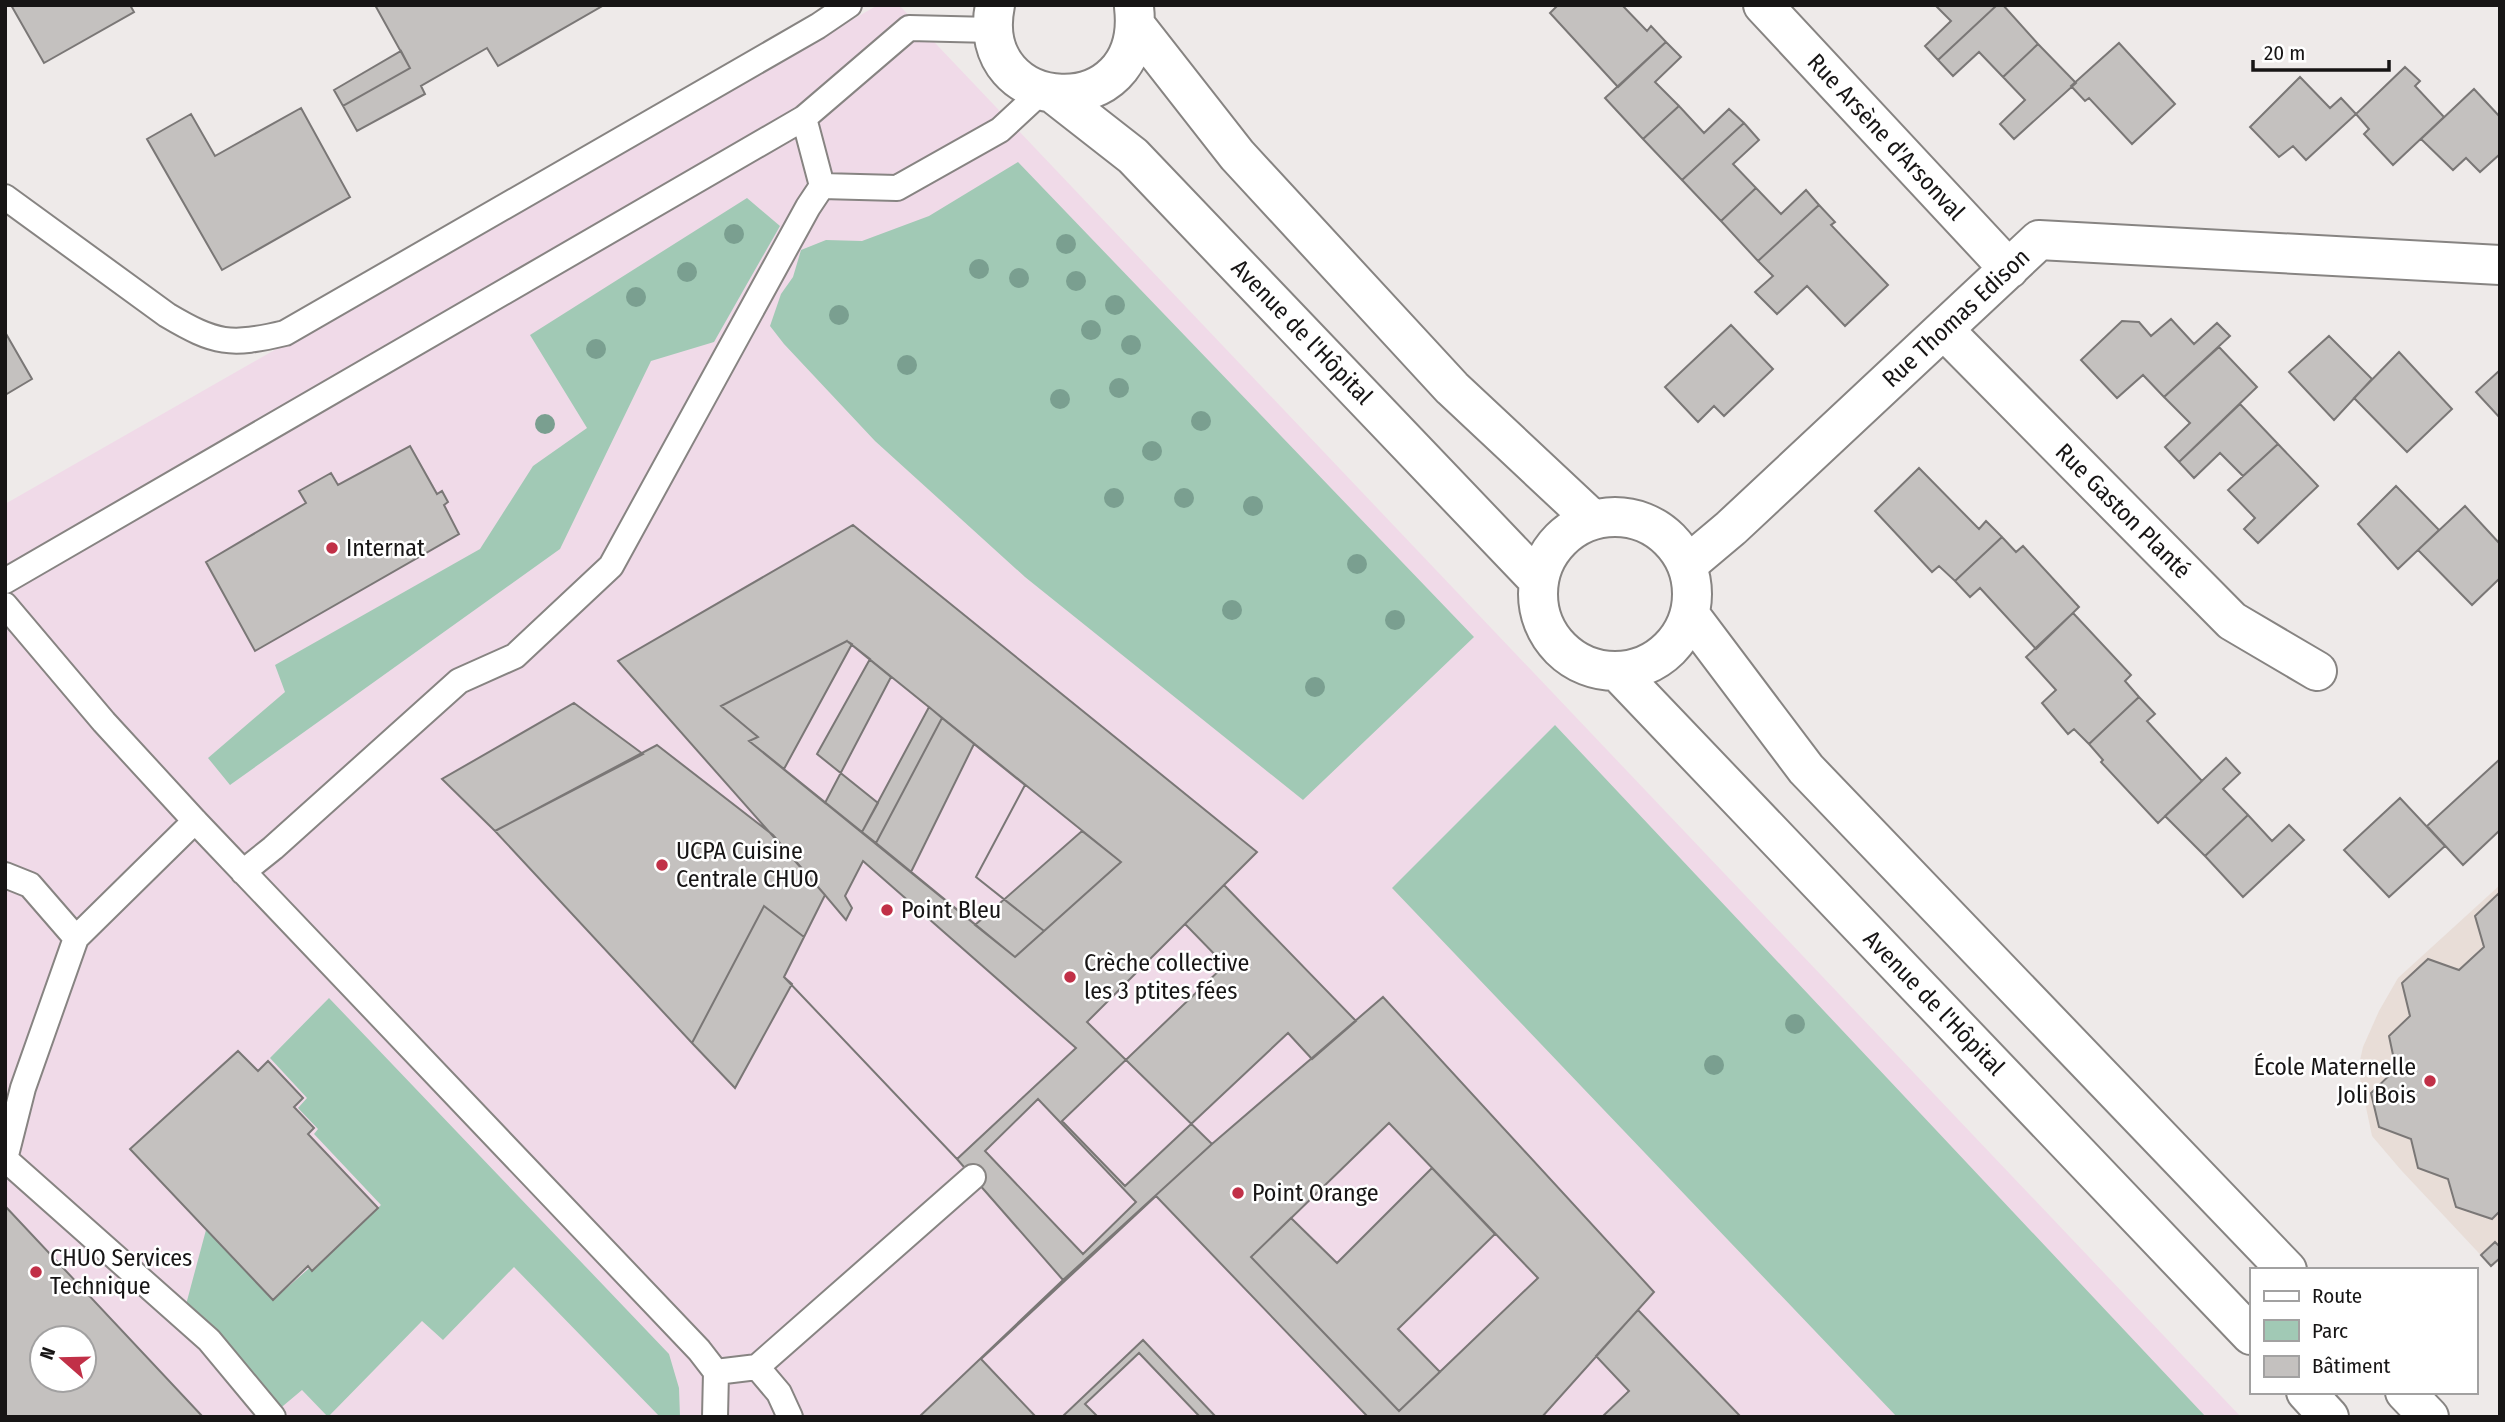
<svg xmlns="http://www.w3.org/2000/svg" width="2505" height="1422" font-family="'Fira Sans Condensed',sans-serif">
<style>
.commercial{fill:#f0dae8;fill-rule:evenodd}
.built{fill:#e8ddd7}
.green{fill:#a1c9b5}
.building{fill:#c4c1bf;stroke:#7a7776;stroke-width:2;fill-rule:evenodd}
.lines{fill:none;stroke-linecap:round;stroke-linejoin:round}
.lane-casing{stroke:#878482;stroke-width:28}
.street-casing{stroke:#878482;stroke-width:42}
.secondary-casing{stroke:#878482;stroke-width:42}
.lane{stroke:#fff;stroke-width:24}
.street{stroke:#fff;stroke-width:38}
.secondary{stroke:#fff;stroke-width:38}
.tree{fill:#7a9f90}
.poi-dot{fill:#c13047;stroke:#fff;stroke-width:2.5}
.labels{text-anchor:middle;stroke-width:5;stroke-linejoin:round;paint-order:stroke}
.street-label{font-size:24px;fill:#171515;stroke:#fff}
.poi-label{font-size:24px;fill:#171515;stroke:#fff;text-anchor:start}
</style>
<rect width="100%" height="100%" fill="#eeeae9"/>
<!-- commercial -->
<path class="commercial" d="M878,5H899L2241,1417H5V504ZM42,1338H84V1380H42Z"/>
<!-- built -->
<path class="built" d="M2500,885V1258L2491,1266L2401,1170L2372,1136L2358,1069L2363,1047L2379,1011L2398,978Z"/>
<!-- green -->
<path class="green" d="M1018,162L1474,637L1303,800L1025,577L875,441L784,344L770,326L781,294L793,277L801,250L826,240L862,241L929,216Z
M747,198L780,226L714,342L651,361L560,549L230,785L208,758L285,692L275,665L480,549L533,466L587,428L530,335Z
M1555,725L2206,1417H1897L1392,888Z
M329,998L669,1354L679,1388L680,1417H660L514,1267L443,1340L422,1321L328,1417L302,1390L277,1411L184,1312L206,1230L273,1300L381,1205L314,1134L318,1129L298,1108L307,1098L270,1058Z"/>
<!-- building -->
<path class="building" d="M11,5H130L134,12L44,63Z
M375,5H604L498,66L487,48L421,86L425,94L357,131L343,106L410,68Z
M1558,5H1622L1647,31L1651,26L1666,42L1618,87L1550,13Z
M1935,5H1997L1938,60L1925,46L1951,21Z
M1997,5H2003L2038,44L2003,77L1979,52L1953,76L1938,60Z
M1666,42L1681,57L1655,82L1679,106L1643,139L1605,98Z
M2119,43L2175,104L2132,144L2089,98L2085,101L2071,86Z
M2038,44L2076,83L2014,139L2000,124L2025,100L2003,77Z
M401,51L410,68L343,106L334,90Z
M2405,67L2420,81L2415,86L2444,117L2393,165L2364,134L2369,129L2356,114Z
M2300,77L2330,108L2341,98L2356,114L2306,160L2293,146L2279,157L2250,127Z
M2474,89L2500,117V154L2480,172L2466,158L2453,170L2421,139Z
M1679,106L1704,133L1729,109L1744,123L1682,180L1643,139Z
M301,108L350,197L222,270L147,139L191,114L215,156Z
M1744,123L1759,140L1733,164L1756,188L1721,221L1682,180Z
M1756,188L1781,214L1806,190L1819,205L1758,261L1721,221Z
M1819,205L1835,222L1831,225L1888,285L1845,326L1807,286L1777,314L1755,292L1773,276L1758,261Z
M2171,319L2194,344L2217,323L2230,336L2164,397L2143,375L2117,398L2081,360L2122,321L2139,322L2151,336Z
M1731,325L1773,369L1724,416L1714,406L1698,422L1665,387Z
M5,332L32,379L5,395Z
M2329,336L2372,379L2334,420L2289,372Z
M2219,347L2257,387L2179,462L2165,447L2190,423L2164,397Z
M2399,352L2452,409L2407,452L2354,398Z
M2500,370V418L2476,392Z
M2240,404L2278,444L2243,476L2220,453L2194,478L2179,462Z
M2278,444L2318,486L2258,543L2244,529L2255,518L2228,490Z
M410,446L437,494L442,491L448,502L444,505L459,534L255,651L206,562L306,503L299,491L331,473L338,485Z
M1919,468L1979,529L1986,521L2002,537L1955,581L1939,566L1932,572L1875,511Z
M2396,486L2439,530L2398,569L2358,524Z
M2465,506L2500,544V578L2472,605L2418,550Z
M853,525L1257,852L1087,1022L1212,1144L1063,1280L957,1159L784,977L825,895L618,661ZM847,641L1121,862L1015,957L749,741L758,737L721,706ZM1038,1099L1136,1202L1083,1254L985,1151Z
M2002,537L2016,552L2023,546L2079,607L2036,649L1980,588L1970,597L1955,581Z
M2073,613L2131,675L2125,681L2139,697L2089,744L2074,729L2068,734L2042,703L2056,690L2026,657Z
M847,641L852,644L784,769L749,741L758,737L721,706Z
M847,641L891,677L825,803L749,741L758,737L721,706Z
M847,641L870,659L817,754L878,803L862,832L749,741L758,737L721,706Z
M2139,697L2155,714L2147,721L2202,781L2158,823L2101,762L2103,760L2089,744Z
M574,703L643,754L495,831L442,779Z
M929,707L942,718L876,843L862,832Z
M942,718L1025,785L976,877L1044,931L1015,957L876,843Z
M974,744L1025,785L976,877L1044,931L1015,957L911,872Z
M657,745L773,835L825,895L804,937L764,906L692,1043L495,831Z
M2226,758L2240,773L2223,789L2248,815L2205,856L2165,816Z
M2500,759V830L2463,865L2427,826Z
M2400,798L2445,846L2389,897L2344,850Z
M2248,815L2272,841L2289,825L2304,840L2243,897L2205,856Z
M1082,831L1121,862L1015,957L975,925Z
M863,861L1076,1048L957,1159L784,977L825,895L846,920L852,908L845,896Z
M1224,885L1356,1021L1312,1059L1288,1033L1125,1186L1062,1121L1225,965L1185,924Z
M2499,893L2500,1211L2492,1219L2456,1207L2448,1179L2418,1168L2411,1139L2379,1127L2371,1093L2396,1069L2389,1036L2410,1016L2402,983L2428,959L2459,970L2484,947L2475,916Z
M764,906L804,937L784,977L792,984L735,1088L692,1043Z
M1383,997L1654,1292L1542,1417H1200L1139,1353L1085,1404L1098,1417H919L1063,1280L1212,1144ZM1389,1123L1538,1278L1399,1411L1251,1257Z
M238,1051L258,1071L268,1061L303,1098L294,1107L314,1128L308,1134L378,1208L312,1271L308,1266L273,1300L130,1149Z
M1432,1168L1495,1234L1398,1329L1440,1372L1399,1411L1251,1257L1291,1218L1337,1263Z
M1156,1196L1368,1417H1216L1143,1340L1062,1417H1036L981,1359Z
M5,1206L203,1417H5ZM42,1338H84V1380H42Z
M2495,1242L2500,1247V1258L2491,1266L2481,1255Z
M1638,1310L1741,1417H1602L1629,1391L1596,1356Z"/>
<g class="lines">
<!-- lane casing -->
<g class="lane-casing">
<path id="lane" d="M992,30L909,28L804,118L822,186L897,188L1000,130L1041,92
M5,197L167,315C216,344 230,346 285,333L818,26L849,5
M5,581L804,118
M5,605L104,722L195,821L699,1350L716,1372L715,1417
M195,821L76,938L23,1088L5,1159L209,1340L273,1417
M243,872L273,848L459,681L515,656L611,566L808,207L822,186
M5,875L30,885L76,938
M757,1367L779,1393L790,1417
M716,1372L757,1367L973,1177"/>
</g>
<!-- street casing -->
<g class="street-casing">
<path id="street" d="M1763,5L2009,269
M1944,330L2232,621L2317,671
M1687,565L1731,528L2039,240L2500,265"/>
</g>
<!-- secondary casing -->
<g class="secondary-casing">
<path id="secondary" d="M995,5C972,118 1148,128 1134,7
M1136,26L1237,155L1452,388L1593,520
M1055,95L1133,156L1539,581
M1538 594a77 77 0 1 1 154 0a77 77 0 1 1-154 0Z
M1690,615L1806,769L2287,1270
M1617,671L2251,1335
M2306,1392L2329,1417
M2405,1392L2429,1417"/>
</g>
<!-- lane -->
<use href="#lane" class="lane"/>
<!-- street -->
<use href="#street" class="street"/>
<!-- secondary -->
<use href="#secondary" class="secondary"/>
</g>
<!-- trees -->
<g class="tree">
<circle cx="734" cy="234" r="10"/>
<circle cx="1066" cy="244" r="10"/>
<circle cx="979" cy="269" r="10"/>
<circle cx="687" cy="272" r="10"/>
<circle cx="1019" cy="278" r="10"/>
<circle cx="1076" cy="281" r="10"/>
<circle cx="636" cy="297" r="10"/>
<circle cx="1115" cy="305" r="10"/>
<circle cx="839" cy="315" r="10"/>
<circle cx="1091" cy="330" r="10"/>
<circle cx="1131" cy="345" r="10"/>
<circle cx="596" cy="349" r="10"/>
<circle cx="907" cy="365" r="10"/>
<circle cx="1119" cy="388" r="10"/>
<circle cx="1060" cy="399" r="10"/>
<circle cx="1201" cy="421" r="10"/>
<circle cx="545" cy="424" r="10"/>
<circle cx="1152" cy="451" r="10"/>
<circle cx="1114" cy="498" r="10"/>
<circle cx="1184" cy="498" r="10"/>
<circle cx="1253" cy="506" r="10"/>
<circle cx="1357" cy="564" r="10"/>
<circle cx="1232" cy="610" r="10"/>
<circle cx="1395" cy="620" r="10"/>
<circle cx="1315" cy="687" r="10"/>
<circle cx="1795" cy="1024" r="10"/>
<circle cx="1714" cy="1065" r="10"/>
</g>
<!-- markers -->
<g class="poi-dot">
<circle cx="332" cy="548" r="7"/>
<circle cx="662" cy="865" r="7"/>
<circle cx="887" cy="910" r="7"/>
<circle cx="1070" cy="977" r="7"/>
<circle cx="2430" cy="1081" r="7"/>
<circle cx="1238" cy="1193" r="7"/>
<circle cx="36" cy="1272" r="7"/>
</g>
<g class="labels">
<!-- street labels -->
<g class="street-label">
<text transform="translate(1886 137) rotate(47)" y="8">Rue Arsène d'Arsonval</text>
<text transform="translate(1956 318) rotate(-43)" y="8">Rue Thomas Edison</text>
<text transform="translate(1302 332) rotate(46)" y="8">Avenue de l'Hôpital</text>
<text transform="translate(2123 511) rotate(45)" y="8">Rue Gaston Planté</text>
<text transform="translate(1934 1003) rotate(46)" y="8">Avenue de l'Hôpital</text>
</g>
<!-- poi labels -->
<g class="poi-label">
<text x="346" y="556">Internat</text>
<text x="676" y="859">UCPA Cuisine<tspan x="676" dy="28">Centrale CHUO</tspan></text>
<text x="901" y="918">Point Bleu</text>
<text x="1084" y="971">Crèche collective<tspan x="1084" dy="28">les 3 ptites fées</tspan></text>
<text x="2416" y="1075" text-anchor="end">École Maternelle<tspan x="2416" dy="28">Joli Bois</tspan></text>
<text x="1252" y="1201">Point Orange</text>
<text x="50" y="1266">CHUO Services<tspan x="50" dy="28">Technique</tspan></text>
</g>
</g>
<!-- border -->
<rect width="2505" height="1422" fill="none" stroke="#171515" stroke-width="14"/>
<!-- legend -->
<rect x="2250" y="1268" width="228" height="126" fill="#ffffff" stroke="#a2a1a1" stroke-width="2"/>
<rect x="2264" y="1291" width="35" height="10" fill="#ffffff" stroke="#a2a1a1" stroke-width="2"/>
<text x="2312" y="1303" font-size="21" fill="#171515">Route</text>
<rect x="2264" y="1320" width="35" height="21" fill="#a1c9b5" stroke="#a2a1a1" stroke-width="2"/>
<text x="2312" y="1338" font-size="21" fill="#171515">Parc</text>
<rect x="2264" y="1356" width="35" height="21" fill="#c4c1bf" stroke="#a2a1a1" stroke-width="2"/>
<text x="2312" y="1373" font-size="21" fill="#171515">Bâtiment</text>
<!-- north arrow -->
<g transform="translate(63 1359) rotate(290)"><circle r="33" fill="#ffffff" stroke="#a2a1a1" stroke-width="2"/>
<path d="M0-5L12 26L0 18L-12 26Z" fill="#c13047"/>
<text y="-10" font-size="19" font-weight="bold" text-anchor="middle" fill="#171515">N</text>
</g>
<!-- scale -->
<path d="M2253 60v10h136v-10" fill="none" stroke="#171515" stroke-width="3.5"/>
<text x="2264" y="60" font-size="21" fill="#171515" stroke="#ffffff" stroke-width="5" paint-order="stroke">20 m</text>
</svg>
